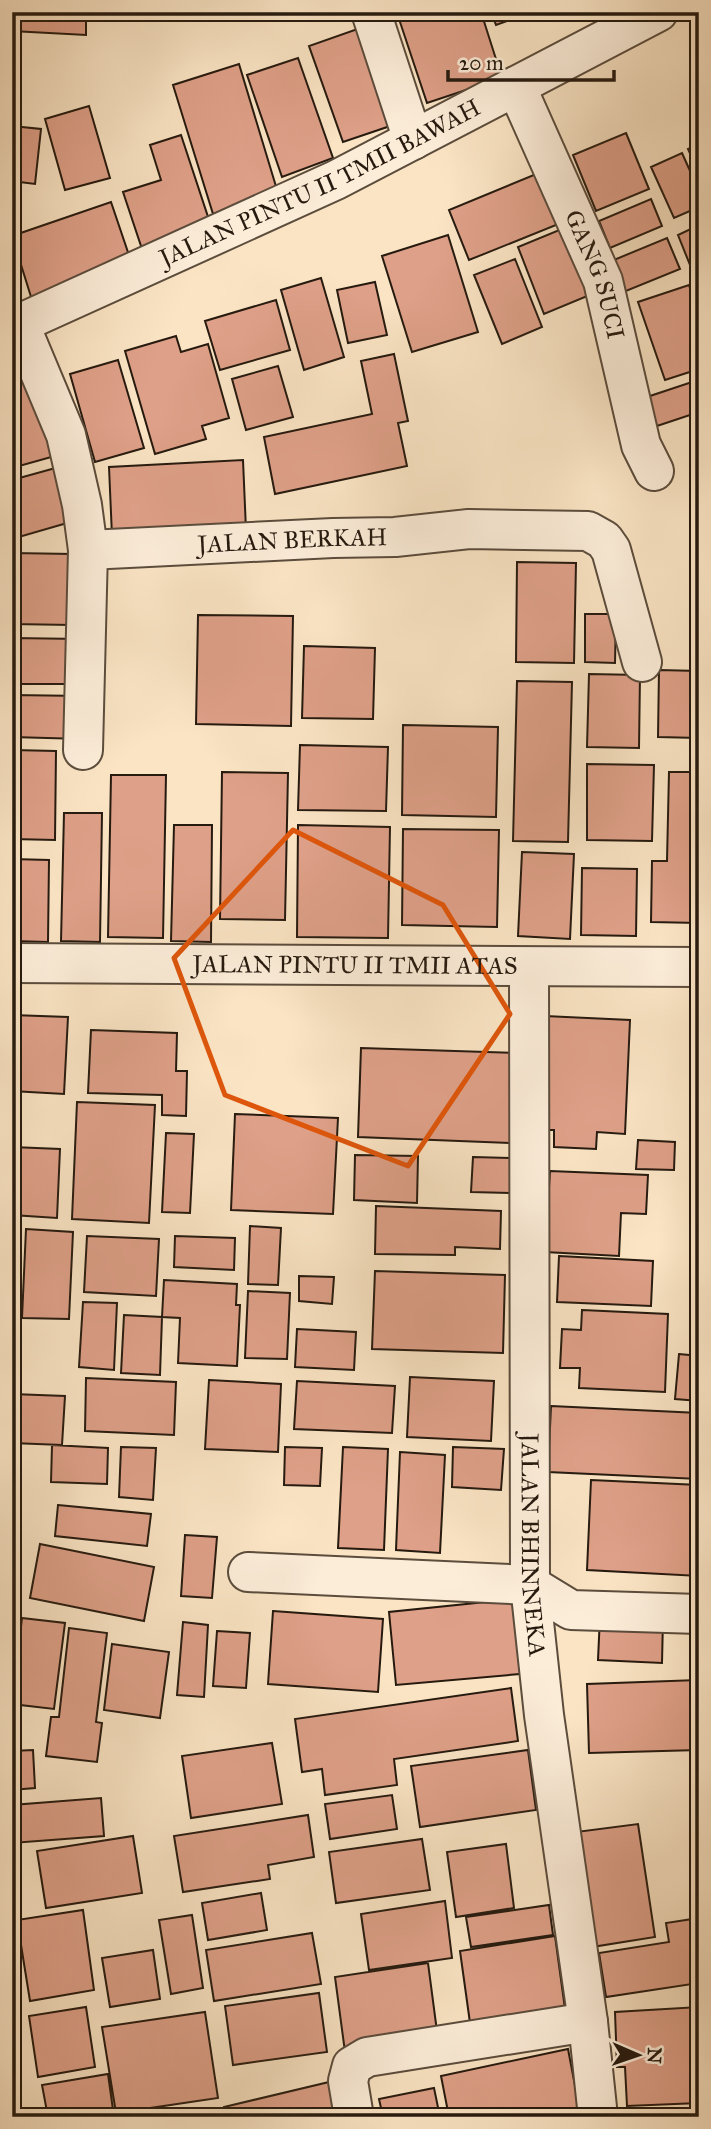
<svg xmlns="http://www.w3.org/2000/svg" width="711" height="2129" font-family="'IM FELL Great Primer',serif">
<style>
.building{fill:#dea088;stroke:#261a0f;stroke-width:2}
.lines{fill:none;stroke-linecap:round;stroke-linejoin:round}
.minor-casing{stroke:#5b4c3c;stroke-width:42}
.minor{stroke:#fcedd9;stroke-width:38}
.marked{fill:none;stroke:#de560c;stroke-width:5;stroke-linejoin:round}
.labels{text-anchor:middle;stroke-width:7;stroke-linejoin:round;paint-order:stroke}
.street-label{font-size:24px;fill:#261a0f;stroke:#fcedd9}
</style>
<rect width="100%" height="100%" fill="#fae4c4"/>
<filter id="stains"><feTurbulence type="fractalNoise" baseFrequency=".00286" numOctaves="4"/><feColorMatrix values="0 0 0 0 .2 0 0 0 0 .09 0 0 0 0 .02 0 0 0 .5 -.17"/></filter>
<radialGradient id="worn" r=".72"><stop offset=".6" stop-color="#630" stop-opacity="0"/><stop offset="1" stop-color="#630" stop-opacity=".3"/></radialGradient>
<!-- building -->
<path class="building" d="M12,12H86V35L12,31Z
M414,12H481L502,78L427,103L399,19L414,14Z
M491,12H532L496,25Z
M366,26L399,123L343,142L309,46Z
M298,58L333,158L282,177L247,75Z
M239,64L278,193L213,214L173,85Z
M89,106L110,178L65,190L45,119Z
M12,126L41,129L35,184L12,181Z
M626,133L649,189L596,211L573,155Z
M181,135L212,229L144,255L123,192L161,180L150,145Z
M699,144V173L688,149Z
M682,153L699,191V207L674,218L651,167Z
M541,172L561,223L469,260L449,210Z
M651,199L662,226L610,248L599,221Z
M111,202L133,267L32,300L12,236Z
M699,225V261L690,265L678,235Z
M569,226L597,292L544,314L518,247Z
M448,235L478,332L412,352L382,256Z
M667,238L680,269L621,293L609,262Z
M515,259L542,327L502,344L474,275Z
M321,278L344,357L304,370L281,290Z
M375,282L387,335L348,343L337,290Z
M689,285L699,315V369L665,380L638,302Z
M276,300L290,350L220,370L205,321Z
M176,336L181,352L208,344L229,418L202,426L206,439L155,454L125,351Z
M394,354L408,421L398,423L407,466L275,494L264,437L372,414L361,361Z
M118,360L144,448L95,462L70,374Z
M278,366L293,417L246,430L232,379Z
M39,376L62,454L12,468V384Z
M692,382L699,403V412L657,426L647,397Z
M243,460L246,530L112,536L109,467Z
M59,467L74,521L12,539V480Z
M12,553L73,554L72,625L12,624Z
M517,562L576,563L574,663L516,662Z
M585,614H616L615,663L585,662Z
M198,615L293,616L291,726L196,724Z
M12,638L81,639L80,684H12Z
M304,646L375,648L373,719L302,718Z
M659,670L699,671V738L658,737Z
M589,674L640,675L639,748L587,747Z
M517,681L572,682L568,842L513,841Z
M12,695L83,696L82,739L12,737Z
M403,725L498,727L496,817L402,815Z
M300,745L388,747L386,811L298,810Z
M12,750L56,751L55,840L12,839Z
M587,764L654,765L652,841L587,840Z
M222,772L288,773L285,920L220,919Z
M669,772H699V923L651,922L652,861H667Z
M111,775H166L163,938L108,937Z
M64,813H102L100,942L61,941Z
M174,825H212L211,942L171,941Z
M298,825L390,827L388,938L297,937Z
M403,829L499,830L497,927L402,925Z
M522,852L574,854L570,939L518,936Z
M12,859L49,860L48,942L12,941Z
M582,868L637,869L636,936L581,935Z
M12,1015L68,1017L64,1094L12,1091Z
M545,1016L630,1020L625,1134L597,1132L596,1149L554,1147V1130H540Z
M91,1030L177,1033L176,1071H187L186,1116L162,1115V1095L88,1093Z
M361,1048L515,1053L512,1143L358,1137Z
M77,1102L155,1105L149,1223L72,1219Z
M235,1114L338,1118L333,1214L231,1210Z
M166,1133L194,1134L190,1213L162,1212Z
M638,1140L675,1142L674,1170L636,1169Z
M12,1147L60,1149L57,1218L12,1215Z
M355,1155L418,1156L417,1203L354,1200Z
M473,1157L515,1158L514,1193L471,1192Z
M550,1171L648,1175L646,1214L621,1213L619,1256L545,1252Z
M376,1206L501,1211L500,1249L455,1247V1255L375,1254Z
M250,1226L281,1228L278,1285L248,1284Z
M26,1229L73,1232L69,1319L22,1318Z
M87,1236L159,1239L156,1296L84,1292Z
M175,1236L235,1238L234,1270L174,1267Z
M559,1256L653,1261L651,1306L557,1302Z
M375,1271L505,1275L503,1353L372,1349Z
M299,1276L334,1277L332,1304L299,1301Z
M164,1280L237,1284L236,1305H240L237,1366L178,1363L180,1318L162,1317Z
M699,1288V1341H694Z
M248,1291L290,1293L287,1359L245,1358Z
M83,1302L117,1303L114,1370L79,1367Z
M582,1310L668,1314L665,1392L579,1388L580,1368H560L562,1329L581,1330Z
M124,1315L162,1317L160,1375L121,1373Z
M297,1329L356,1332L354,1370L295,1367Z
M679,1354L699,1356V1401L675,1399Z
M410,1377L494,1381L491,1441L407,1437Z
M86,1378L176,1382L174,1435L85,1431Z
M209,1380L281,1384L278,1452L205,1449Z
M297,1381L395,1386L392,1433L294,1429Z
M12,1394L65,1396L62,1445L12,1443Z
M551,1406L699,1413V1479L548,1472Z
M52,1445L108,1448L107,1484L51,1482Z
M121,1447L156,1448L153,1500L119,1497Z
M285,1447L322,1448L320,1486L284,1485Z
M343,1447L388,1449L384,1550L338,1548Z
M453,1447L504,1449L501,1490L452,1487Z
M400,1452L445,1455L440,1553L396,1550Z
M591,1480L699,1485V1576L587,1570Z
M58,1505L151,1514L147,1546L55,1536Z
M185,1535L217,1537L212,1598L181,1596Z
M40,1544L154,1567L144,1621L30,1598Z
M12,1559H16L12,1591Z
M524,1598L532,1673L396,1685L389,1612Z
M273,1611L383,1619L378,1692L268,1684Z
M600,1616L663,1619L662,1663L598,1660Z
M22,1618L65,1623L54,1709L12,1704Z
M183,1622L208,1625L204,1697L177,1695Z
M69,1628L107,1633L96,1722L102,1723L97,1762L46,1756L51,1717H59Z
M217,1631L250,1633L246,1688L213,1686Z
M112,1644L169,1652L160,1718L104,1710Z
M698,1680L699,1750L589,1753L587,1684Z
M511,1688L518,1741L394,1759L397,1785L325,1795L322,1769L302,1772L295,1719Z
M272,1743L282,1804L191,1818L182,1756Z
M33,1750L35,1788L12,1790V1751Z
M528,1750L536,1810L420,1827L411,1766Z
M392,1795L397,1829L330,1839L325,1804Z
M101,1798L104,1836L12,1843V1805Z
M308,1815L314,1857L268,1865L270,1879L183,1892L174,1836Z
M638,1824L655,1937L592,1947L576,1832Z
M133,1836L142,1893L46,1908L37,1851Z
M422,1839L430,1890L336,1903L329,1852Z
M506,1844L514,1908L456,1917L447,1852Z
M12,1872L15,1916H12Z
M261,1893L267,1930L208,1940L202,1903Z
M445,1901L452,1958L369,1970L361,1914Z
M549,1905L553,1935L471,1947L466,1917Z
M83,1910L94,1990L30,2001L17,1920Z
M192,1915L203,1988L171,1994L159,1920Z
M699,1918V1983L606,1997L599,1953L669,1942L666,1923Z
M312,1933L321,1984L214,2001L206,1950Z
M555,1936L566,2016L471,2030L460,1951Z
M153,1950L160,1999L110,2007L102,1958Z
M428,1963L438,2039L345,2052L335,1977Z
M319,1993L327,2052L233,2065L225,2006Z
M86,2007L95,2067L38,2077L29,2016Z
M699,2007V2103L627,2106L625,2067H617L615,2012Z
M205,2012L218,2098L116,2113L102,2027Z
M568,2049L581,2117H449L441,2076Z
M108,2074L114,2117H48L42,2085Z
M329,2082L337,2117H226L224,2107Z
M434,2088L440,2117H383L379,2099Z"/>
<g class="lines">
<!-- minor casing -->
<g class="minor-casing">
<g id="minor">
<path d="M371,12L413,140"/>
<path id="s1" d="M516,86L603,281L641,445L654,471"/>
<path id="s2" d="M20,325L66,435L82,505L88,550L333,538L395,537L469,529L588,531L604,540L611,550L642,662"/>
<path id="s3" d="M12,327L336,180L658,12"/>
<path d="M83,750L88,550"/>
<path id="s4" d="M12,963L699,967"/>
<path id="s5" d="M529,967L530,1585L544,1715L588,2022L598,2117"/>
<path d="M248,1572L530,1585L571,1610L699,1614"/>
<path d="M354,2117L348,2081L352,2066L367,2057L588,2022"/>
</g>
</g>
<!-- minor -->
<use href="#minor" class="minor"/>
</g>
<!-- marked area -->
<path class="marked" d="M293,830L443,905L510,1014L408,1166L225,1095L174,958Z"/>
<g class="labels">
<!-- street labels -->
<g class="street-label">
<text dy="8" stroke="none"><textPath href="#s3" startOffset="340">JALAN PINTU II TMII BAWAH</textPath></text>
<text dy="8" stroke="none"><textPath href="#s1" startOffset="205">GANG SUCI</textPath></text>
<text dy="8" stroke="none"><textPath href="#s2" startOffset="441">JALAN BERKAH</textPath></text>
<text dy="8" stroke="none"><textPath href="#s4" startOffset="343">JALAN PINTU II TMII ATAS</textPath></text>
<text dy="8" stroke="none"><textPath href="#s5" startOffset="578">JALAN BHINNEKA</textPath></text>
</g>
</g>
<!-- margin -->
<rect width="711" height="2129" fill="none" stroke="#fae4c4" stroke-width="42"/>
<rect x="14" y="14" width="683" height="2101" fill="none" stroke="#261a0f" stroke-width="3.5"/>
<rect x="21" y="21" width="669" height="2087" fill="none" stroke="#261a0f" stroke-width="2"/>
<!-- north arrow -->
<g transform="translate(638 2055) rotate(92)" stroke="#fcedd9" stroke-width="5" paint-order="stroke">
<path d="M0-5L12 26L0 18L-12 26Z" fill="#261a0f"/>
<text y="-10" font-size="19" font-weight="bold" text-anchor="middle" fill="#261a0f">N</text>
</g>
<!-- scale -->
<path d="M448 70v10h166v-10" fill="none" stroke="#261a0f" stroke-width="3.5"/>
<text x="459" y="70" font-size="21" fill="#261a0f" stroke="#fcedd9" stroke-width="5" paint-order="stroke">20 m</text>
<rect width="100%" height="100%" filter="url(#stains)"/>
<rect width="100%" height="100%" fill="url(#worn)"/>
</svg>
